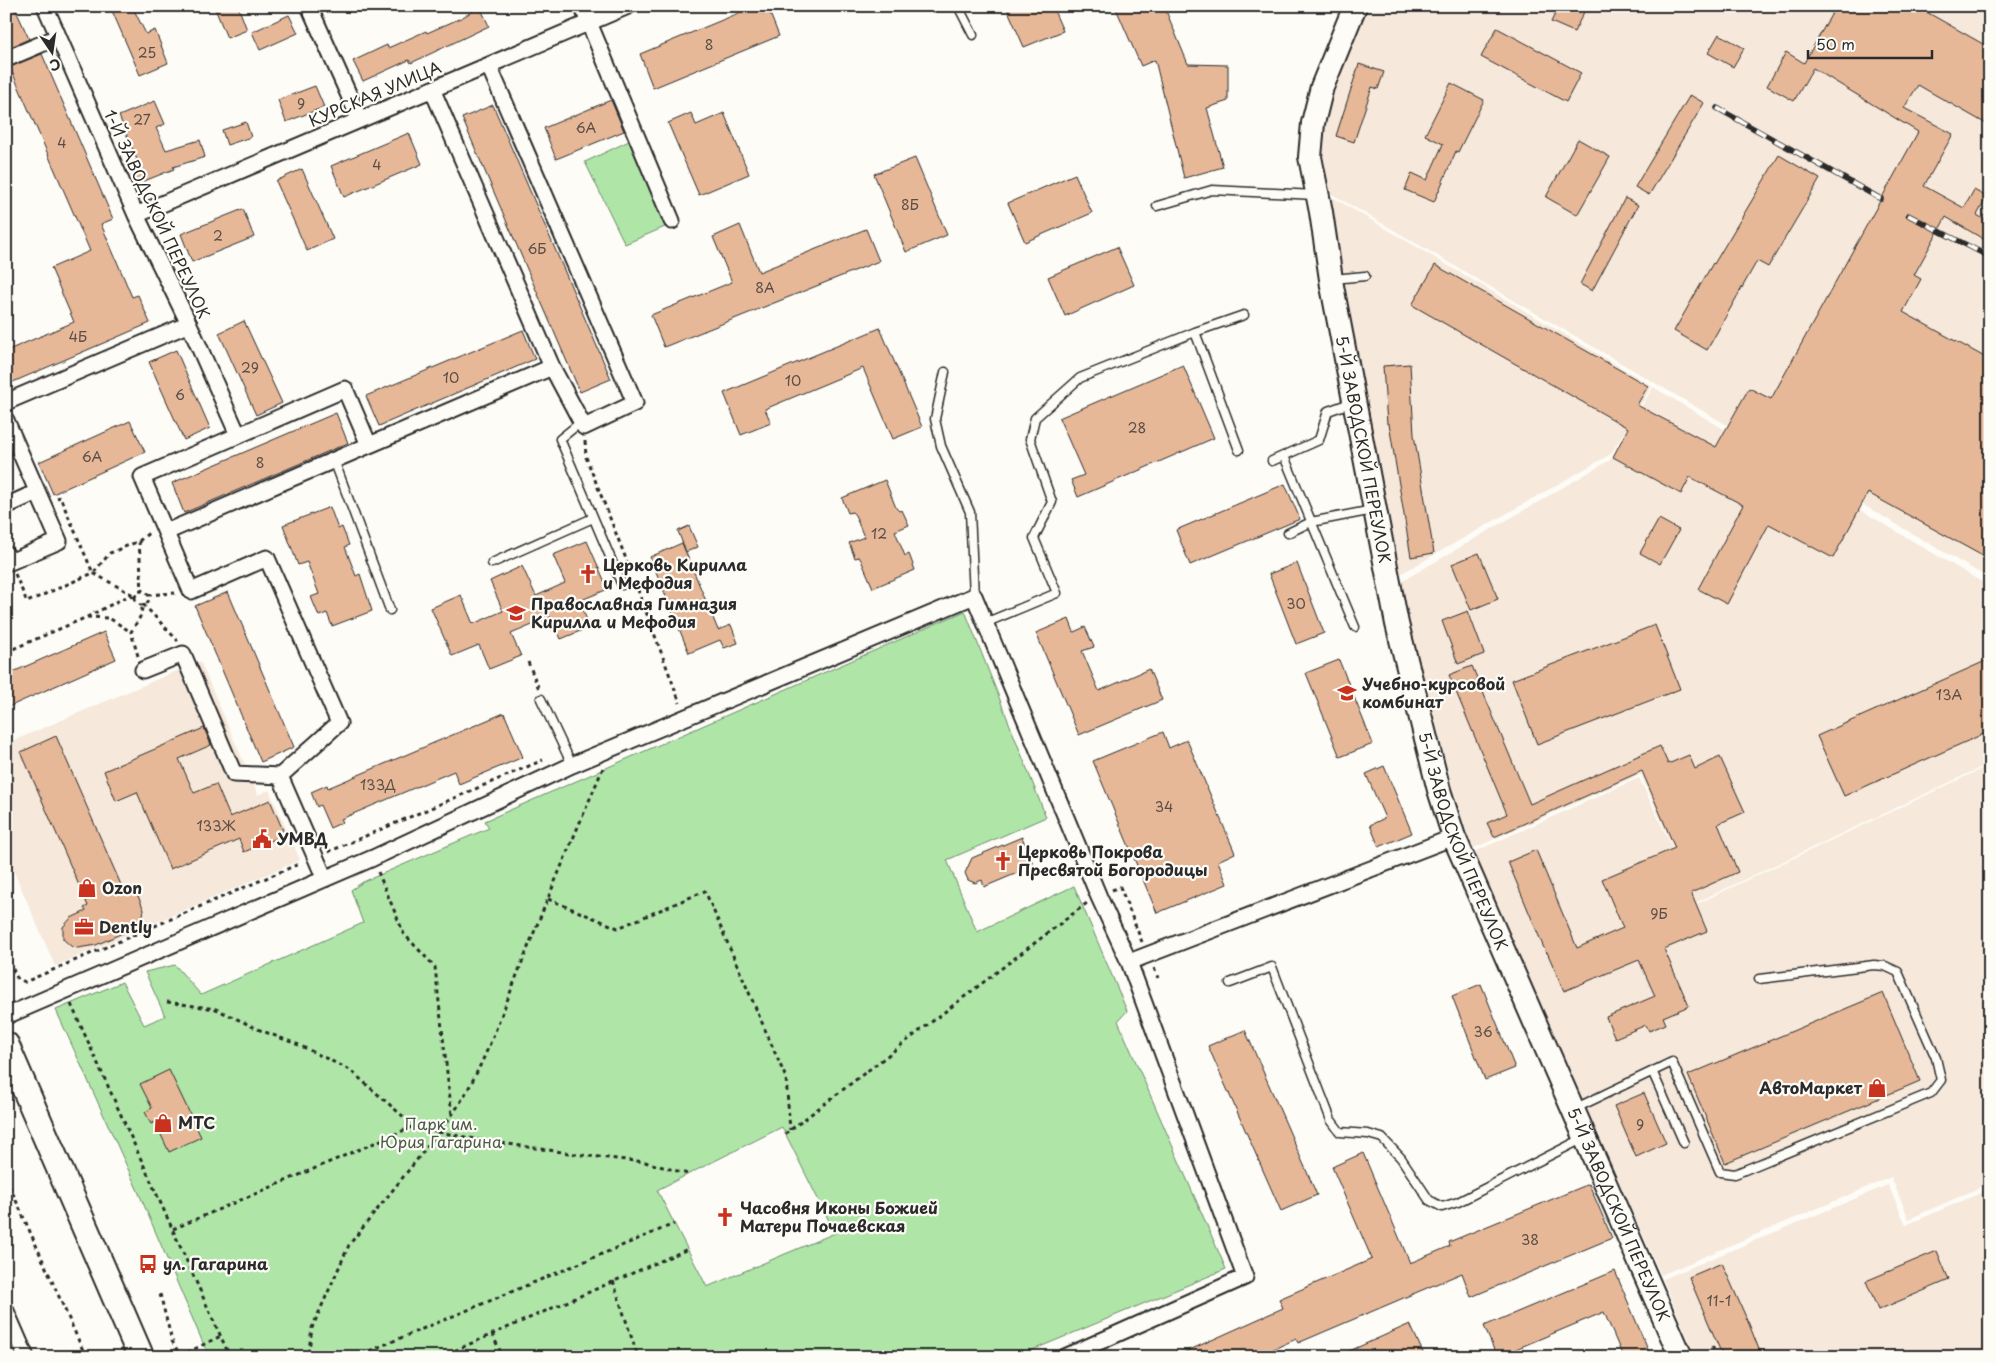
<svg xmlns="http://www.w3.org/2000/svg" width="1996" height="1363" font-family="'Playpen Sans',sans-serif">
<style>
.built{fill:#f6e8da}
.green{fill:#afe6a8;stroke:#6d886a;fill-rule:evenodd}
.building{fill:#e7b898;stroke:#2b2b2b}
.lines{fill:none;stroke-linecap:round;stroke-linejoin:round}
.lane-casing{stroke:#2b2b2b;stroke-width:11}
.street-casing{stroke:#2b2b2b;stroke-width:19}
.secondary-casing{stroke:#2b2b2b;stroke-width:26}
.primary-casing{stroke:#2b2b2b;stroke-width:29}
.path{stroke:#2b2b2b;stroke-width:3;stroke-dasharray:4 4;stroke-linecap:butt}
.lane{stroke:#fdfcf7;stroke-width:8}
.street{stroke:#fdfcf7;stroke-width:15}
.secondary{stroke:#fdfcf7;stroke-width:22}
.primary{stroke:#fdfcf7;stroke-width:25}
.rail-casing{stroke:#2b2b2b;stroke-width:5.5}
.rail{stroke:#fdfcf7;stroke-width:4;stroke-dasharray:11;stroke-linecap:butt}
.labels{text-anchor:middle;stroke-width:4.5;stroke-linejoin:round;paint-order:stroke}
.number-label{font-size:14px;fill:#5a4e46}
.street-label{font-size:16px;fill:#2b2b2b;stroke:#fdfcf7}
.poi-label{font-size:16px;font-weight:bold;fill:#2b2b2b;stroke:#fdfcf7;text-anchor:start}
.park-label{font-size:16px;fill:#4c5a4a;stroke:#fdfcf7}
</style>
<rect width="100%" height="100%" fill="#fdfcf7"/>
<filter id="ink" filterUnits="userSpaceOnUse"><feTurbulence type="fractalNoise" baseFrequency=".02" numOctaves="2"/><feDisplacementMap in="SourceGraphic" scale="10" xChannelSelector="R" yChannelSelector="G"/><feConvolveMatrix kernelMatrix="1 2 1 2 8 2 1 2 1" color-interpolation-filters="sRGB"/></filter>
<g filter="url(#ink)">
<!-- built -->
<path class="built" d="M1369,6H1990V579L1327,191L1321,134L1341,73Z
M1327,194L1652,386L1611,454L1397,576Z
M1653,387L1990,587V763L1697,902V904L1990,765V1183L1909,1219L1891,1177L1661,1275L1487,889L1474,852L1639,778L1679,862L1641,774L1472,849L1452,786L1399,583L1610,460Z
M200,661L258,795L269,790L300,860L55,966L6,853V744Z
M1888,1185L1906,1225L1990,1189V1357H1696L1663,1279Z"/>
<!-- green -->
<path class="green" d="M629,141L665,227L625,244L585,162Z
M965,611L1046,817L947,860L977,932L1074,886L1127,1011L1118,1021L1226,1269L1016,1357H209L138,1191L56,1010L122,982L144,1025L165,1016L145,972L175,965L201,995L363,923L351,890L363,882L489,828L485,821ZM782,1127L835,1233L707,1287L657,1190Z"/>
<!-- building -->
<path class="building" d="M6,6H14L29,39L6,49Z
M110,6H132L146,34L155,30L168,63L140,75Z
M214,6H238L247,30L227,38Z
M756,6H767L779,36L653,88L640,54Z
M1006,6H1052L1063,31L1024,47Z
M1115,6H1164L1188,64L1228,65V101L1207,108L1223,167L1184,178L1155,60L1141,66Z
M1559,6H1587L1574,32L1551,22Z
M1836,6H1916L1990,48V126L1918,85L1904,108L1953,134L1924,186L1964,208L1974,190L1987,197L1977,215L1990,223V243L1946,217L1914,275L1921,279L1903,312L1990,360V560L1868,493L1833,558L1769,524L1727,604L1698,589L1743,505L1690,477L1681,494L1613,457L1628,428L1412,305L1435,265L1648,386L1637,405L1716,447L1749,388L1771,399L1918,132L1813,68L1794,101L1767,86L1786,52L1804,63Z
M480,7L489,26L411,63L409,60L363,81L353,61L387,45L388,48L426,31L427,33L461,18Z
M289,15L298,33L260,50L252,32Z
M1497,28L1581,73L1566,102L1481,57Z
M1719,34L1744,48L1733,67L1708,53Z
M42,54L113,219L101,224L132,297L138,295L150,323L6,385V351L74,322L51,268L90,251L10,67Z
M1359,64L1384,72L1378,89L1372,87L1354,142L1336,136Z
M1451,83L1484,100L1458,152L1456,151L1434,202L1405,190L1412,173L1427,180L1443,144L1425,135Z
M315,86L324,107L286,122L278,100Z
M1690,95L1704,103L1649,195L1635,187Z
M611,100L624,131L556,159L544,128Z
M155,101L165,124L156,128L166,150L200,140L205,157L173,167L174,169L137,184L128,164L137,160L119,116Z
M493,105L611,379L580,392L462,118Z
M691,113L696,125L724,113L749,174L699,195L668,123Z
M246,122L251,137L227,145L222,130Z
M409,133L422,164L344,197L331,166Z
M1578,139L1610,157L1577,215L1546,197Z
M1779,155L1820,179L1768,267L1757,261L1707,350L1674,331L1713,263L1714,264Z
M915,158L947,235L906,252L874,174Z
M302,169L333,239L307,251L276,181Z
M1075,174L1092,213L1025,242L1008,203Z
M1625,198L1638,205L1592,291L1580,284Z
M243,209L254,237L192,262L181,234Z
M740,225L759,272L866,229L879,261L664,347L651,315L732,282L713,237Z
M1117,247L1134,285L1065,316L1048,277Z
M244,321L282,403L256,415L219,333Z
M880,328L922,427L893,439L863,368L765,409L771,423L741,435L724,393Z
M523,330L535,359L379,426L366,396Z
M176,350L210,428L184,440L149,362Z
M1410,364L1414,435L1434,553L1411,557L1389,424H1387L1383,366Z
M1183,365L1214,438L1078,497L1071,480L1084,475L1059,418Z
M336,413L348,443L184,513L172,483Z
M130,421L145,452L53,494L39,462Z
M885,480L896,508L899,511L902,510L909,525L895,531L905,556L909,554L915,570L873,588L861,560L859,557L855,558L849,543L864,537L855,515L852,512L848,513L842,498Z
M1285,484L1300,519L1190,565L1176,530Z
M330,507L338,529L342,527L349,545L345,547L356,576L360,574L372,611L332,626L327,613L319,616L311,597L319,594L307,562L298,565L283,525Z
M1659,519L1679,530L1660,564L1640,553Z
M689,526L698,547L686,552L678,531Z
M587,541L608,589L579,601L590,627L561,639L551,617L511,634L521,656L489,669L479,645L452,656L431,608L461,595L473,624L503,611L490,581L522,566L536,596L565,583L553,555Z
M682,543L718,630L731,625L738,643L724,648L720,640L689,653L650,557Z
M1479,553L1498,599L1471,610L1452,564Z
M1297,563L1324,633L1296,644L1269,574Z
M228,592L294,747L261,762L195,606Z
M1468,611L1484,654L1458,664L1442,621Z
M1069,619L1074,632L1085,627L1094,647L1082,651L1099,691L1149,669L1162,700L1079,735L1036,633Z
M1655,625L1680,689L1537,744L1512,680Z
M104,632L116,659L6,708V675Z
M1990,659V731L1844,796L1817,736Z
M1339,660L1373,744L1340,757L1306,673Z
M1472,666L1530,804L1660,746L1668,764L1689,755L1695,769L1720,757L1745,812L1718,824L1738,872L1691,893L1707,931L1664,949L1689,1006L1663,1017L1666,1024L1649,1031L1646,1025L1615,1038L1606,1017L1655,996L1639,960L1564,991L1547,952L1546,953L1508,862L1536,850L1577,948L1623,928L1602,879L1675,848L1642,771L1494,837L1487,823L1507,814L1449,675Z
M504,713L523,757L459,784L454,771L341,819L343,822L330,828L320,805L317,807L311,792L327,785L328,788Z
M204,728L211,745L179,759L194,793L216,784L230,817L270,800L285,835L244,852L239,839L170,869L137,792L116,801L104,771Z
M1163,732L1169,748L1187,740L1235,853L1218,861L1227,884L1157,913L1093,761Z
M56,736L125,894L135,889L144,910L142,920L126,929L127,931L96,945L78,948L72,947L63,939V927L71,918L86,911L84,908L88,906L21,752Z
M1384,766L1412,833L1379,847L1370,825L1385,818L1366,774Z
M1022,837L1034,866L984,887L982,880L975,883L968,880L965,873L972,858Z
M1481,984L1515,1068L1485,1080L1452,996Z
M1883,993L1920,1081L1725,1163L1688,1075Z
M1245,1030L1317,1195L1281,1211L1208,1046Z
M169,1070L201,1137L169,1152L155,1122L151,1124L145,1112L152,1108L140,1084Z
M1644,1093L1666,1143L1636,1157L1614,1106Z
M1363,1153L1410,1263L1450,1246L1449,1242L1589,1184L1612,1238L1471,1297L1462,1273L1298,1343L1296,1339L1256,1357H1174L1283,1308L1279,1299L1372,1259L1332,1167Z
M1937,1251L1949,1280L1878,1310L1866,1281Z
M1722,1263L1749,1324L1762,1357H1723L1689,1277Z
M1615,1271L1651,1357H1623L1604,1312L1497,1357L1484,1326Z
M1410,1324L1425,1357H1336Z"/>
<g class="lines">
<!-- lane casing -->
<g class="lane-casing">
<path id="lane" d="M958,6L973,35
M1157,206L1212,190L1316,195
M1333,279L1365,276
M1195,332L1239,450
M945,372L935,419L941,446L970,512L974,596
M581,422L560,439L622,585
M1284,456L1355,627
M334,460L390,610
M1272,461L1319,440L1328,411L1353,402
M1288,533L1311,522L1373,510
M492,563L593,518
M985,623L1057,593L1034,538L1052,502L1030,439L1035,418L1080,378L1195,332L1244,315
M541,699L572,765
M1230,983L1272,967L1331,1120L1340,1132L1368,1134L1382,1138L1401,1158L1429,1200L1442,1207L1458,1202L1584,1138
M1653,1073L1684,1143
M1576,1108L1672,1062L1720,1172L1735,1174L1931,1093L1941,1080L1936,1058L1898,972L1885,966L1874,965L1759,979"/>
</g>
<!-- street casing -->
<g class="street-casing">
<path id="street" d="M45,6L136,215L189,324L238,435
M309,6L360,120
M582,6L672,221
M6,59L58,37
M432,89L552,367L584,427L635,403L489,66
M136,215L628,6
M6,402L189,324
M6,420L59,541L10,562L6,554
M6,506L37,492
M166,532L552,367
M143,670L183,654L234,774L280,776
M325,879L280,776L339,723L267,558L191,591L142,477L345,389L369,445
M1129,962L1454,837
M6,1016L373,858L572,765L974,596L1099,897L1129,962L1245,1277L1065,1357
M6,1311L26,1357"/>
</g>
<!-- secondary casing -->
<g class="secondary-casing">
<g id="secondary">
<path id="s1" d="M1355,6L1322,87L1313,123L1310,157L1321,212L1332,286L1397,624L1439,790L1454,837L1681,1357"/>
</g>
</g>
<!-- primary casing -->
<g class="primary-casing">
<path id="primary" d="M6,1045L141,1357"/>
</g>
<!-- path -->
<path class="path" d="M585,441L586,457L628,564
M139,541L142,591
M15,574L27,602L93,573L110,553L139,541L150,532
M635,582L680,703
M135 598a7 7 0 1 1 14 0a7 7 0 1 1-14 0Z
M148,595L175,593
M87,617L109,618L131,632
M6,652L87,617L124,598L135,596L93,573L60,497L57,498
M138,656L131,632L140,617L143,604L178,641
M528,662L539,689
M603,768C575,834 547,899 521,965C498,1022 479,1084 439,1132L481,1140L589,1156L645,1162L688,1174
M328,852L543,760
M378,872L404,934L435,967L452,1116
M1112,890L1120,887L1142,942
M548,899L618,928L705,891L786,1078L790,1130
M6,954L17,978L25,982L301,863
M1154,968L1158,978
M167,1002L216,1009L260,1030L299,1045L350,1070L414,1126
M71,1004L230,1357
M785,1134L1087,903
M6,1178L86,1357
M173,1229L414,1126L439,1132L349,1245L312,1328L308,1357
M613,1281L638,1357
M160,1294L172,1341L181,1357
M492,1334L503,1357
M1712,1346L1717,1357
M180,1356L221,1336
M355,1357L674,1224
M440,1357L688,1249"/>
<!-- lane -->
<use href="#lane" class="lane"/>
<!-- street -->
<use href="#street" class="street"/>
<!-- secondary -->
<use href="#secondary" class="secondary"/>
<!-- primary -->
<use href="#primary" class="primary"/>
<!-- rail casing -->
<g class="rail-casing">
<path id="rail" d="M1717,108L1881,199
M1908,215L1990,257"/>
</g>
<!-- rail -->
<use href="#rail" class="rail"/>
</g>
</g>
<!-- icons -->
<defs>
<g id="church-bare" transform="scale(1.5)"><path d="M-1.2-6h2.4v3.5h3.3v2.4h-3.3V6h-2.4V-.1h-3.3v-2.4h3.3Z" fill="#c8321e" stroke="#fdfcf7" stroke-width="2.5" paint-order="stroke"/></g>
<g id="school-bare" transform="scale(1.5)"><path d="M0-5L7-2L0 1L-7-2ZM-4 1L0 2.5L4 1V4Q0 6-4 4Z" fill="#c8321e" stroke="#fdfcf7" stroke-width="2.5" paint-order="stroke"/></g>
<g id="university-bare" transform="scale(1.5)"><path d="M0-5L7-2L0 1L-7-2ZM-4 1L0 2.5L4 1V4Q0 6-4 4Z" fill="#c8321e" stroke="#fdfcf7" stroke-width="2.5" paint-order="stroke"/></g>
<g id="civic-bare" transform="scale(1.5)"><path d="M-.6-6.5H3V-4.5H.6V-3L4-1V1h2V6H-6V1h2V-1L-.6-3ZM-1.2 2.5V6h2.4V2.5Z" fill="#c8321e" stroke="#fdfcf7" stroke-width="2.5" paint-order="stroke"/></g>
<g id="shop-bare" transform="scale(1.5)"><path d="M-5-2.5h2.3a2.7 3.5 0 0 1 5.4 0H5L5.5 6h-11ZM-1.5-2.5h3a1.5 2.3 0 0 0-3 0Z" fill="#c8321e" stroke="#fdfcf7" stroke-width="2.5" paint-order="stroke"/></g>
<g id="office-bare" transform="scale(1.5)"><path d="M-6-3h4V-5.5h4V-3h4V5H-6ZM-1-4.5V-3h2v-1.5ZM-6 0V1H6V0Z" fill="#c8321e" stroke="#fdfcf7" stroke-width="2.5" paint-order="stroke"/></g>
<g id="bus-bare" transform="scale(1.5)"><path d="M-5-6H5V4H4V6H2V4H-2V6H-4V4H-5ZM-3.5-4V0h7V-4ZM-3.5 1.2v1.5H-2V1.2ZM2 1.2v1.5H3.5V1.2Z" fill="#c8321e" stroke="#fdfcf7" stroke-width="2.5" paint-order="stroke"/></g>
</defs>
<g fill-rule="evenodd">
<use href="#church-bare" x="588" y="574"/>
<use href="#school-bare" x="516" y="613"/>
<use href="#university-bare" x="1347" y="693"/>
<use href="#civic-bare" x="262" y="839"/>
<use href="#church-bare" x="1003" y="861"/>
<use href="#shop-bare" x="87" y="888"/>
<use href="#office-bare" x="84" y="927"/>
<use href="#shop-bare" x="1877" y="1088"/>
<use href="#shop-bare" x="163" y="1123"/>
<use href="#church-bare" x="725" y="1217"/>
<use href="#bus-bare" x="148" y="1264"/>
</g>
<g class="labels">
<!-- number labels -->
<g class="number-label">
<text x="709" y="50">8</text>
<text x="147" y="58">25</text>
<text x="301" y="109">9</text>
<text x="142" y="125">27</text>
<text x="586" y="133">6А</text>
<text x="62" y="148">4</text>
<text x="377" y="170">4</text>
<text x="910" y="210">8Б</text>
<text x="218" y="241">2</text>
<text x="537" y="254">6Б</text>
<text x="765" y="293">8А</text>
<text x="78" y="342">4Б</text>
<text x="250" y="373">29</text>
<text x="451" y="383">10</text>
<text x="793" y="386">10</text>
<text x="180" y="400">6</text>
<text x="1137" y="433">28</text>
<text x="92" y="462">6А</text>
<text x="260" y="468">8</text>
<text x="879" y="539">12</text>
<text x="1296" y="609">30</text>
<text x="1949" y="700">13А</text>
<text x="378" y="790">133Д</text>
<text x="1164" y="812">34</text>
<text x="216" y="831">133Ж</text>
<text x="1659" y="919">9Б</text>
<text x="1483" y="1037">36</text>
<text x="1640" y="1130">9</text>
<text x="1530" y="1245">38</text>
<text x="1719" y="1306">11-1</text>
</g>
<!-- street labels -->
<g class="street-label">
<text transform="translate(375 94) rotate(-23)" y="6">КУРСКАЯ УЛИЦА</text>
<text transform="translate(157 214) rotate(65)" y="6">1-Й ЗАВОДСКОЙ ПЕРЕУЛОК</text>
<text dy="6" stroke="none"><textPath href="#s1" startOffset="456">5-Й ЗАВОДСКОЙ ПЕРЕУЛОК</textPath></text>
<text dy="6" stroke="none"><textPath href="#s1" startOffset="861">5-Й ЗАВОДСКОЙ ПЕРЕУЛОК</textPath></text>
<text dy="6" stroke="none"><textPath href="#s1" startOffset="1266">5-Й ЗАВОДСКОЙ ПЕРЕУЛОК</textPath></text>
</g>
<!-- poi labels -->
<g class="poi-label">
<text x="603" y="571">Церковь Кирилла<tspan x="603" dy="18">и Мефодия</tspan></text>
<text x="531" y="610">Православная Гимназия<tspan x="531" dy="18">Кирилла и Мефодия</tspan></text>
<text x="1362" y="690">Учебно-курсовой<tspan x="1362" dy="18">комбинат</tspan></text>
<text x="277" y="845">УМВД</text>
<text x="1018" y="858">Церковь Покрова<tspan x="1018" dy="18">Пресвятой Богородицы</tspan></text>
<text x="102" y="894">Ozon</text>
<text x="99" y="933">Dently</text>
<text x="1862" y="1094" text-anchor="end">АвтоМаркет</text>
<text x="178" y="1129">МТС</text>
<text x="740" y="1214">Часовня Иконы Божией<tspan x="740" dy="18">Матери Почаевская</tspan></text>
<text x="163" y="1270">ул. Гагарина</text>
</g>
<!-- park labels -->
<g class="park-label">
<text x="441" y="1130">Парк им.<tspan x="441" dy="18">Юрия Гагарина</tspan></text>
</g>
</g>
<!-- margin -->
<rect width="1996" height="1363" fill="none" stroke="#fdfcf7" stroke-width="25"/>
<rect x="12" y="12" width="1971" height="1338" fill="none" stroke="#2b2b2b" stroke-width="2" filter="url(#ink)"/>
<!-- north arrow -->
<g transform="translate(52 52) rotate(167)" stroke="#fdfcf7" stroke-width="4" paint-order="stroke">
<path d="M0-4L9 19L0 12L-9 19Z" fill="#2b2b2b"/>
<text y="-8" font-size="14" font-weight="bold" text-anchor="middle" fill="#2b2b2b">С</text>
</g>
<!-- scale -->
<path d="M1808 50v8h124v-8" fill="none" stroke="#2b2b2b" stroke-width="2.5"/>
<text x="1816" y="50" font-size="15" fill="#2b2b2b" stroke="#fdfcf7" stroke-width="4" paint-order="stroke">50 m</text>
</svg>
